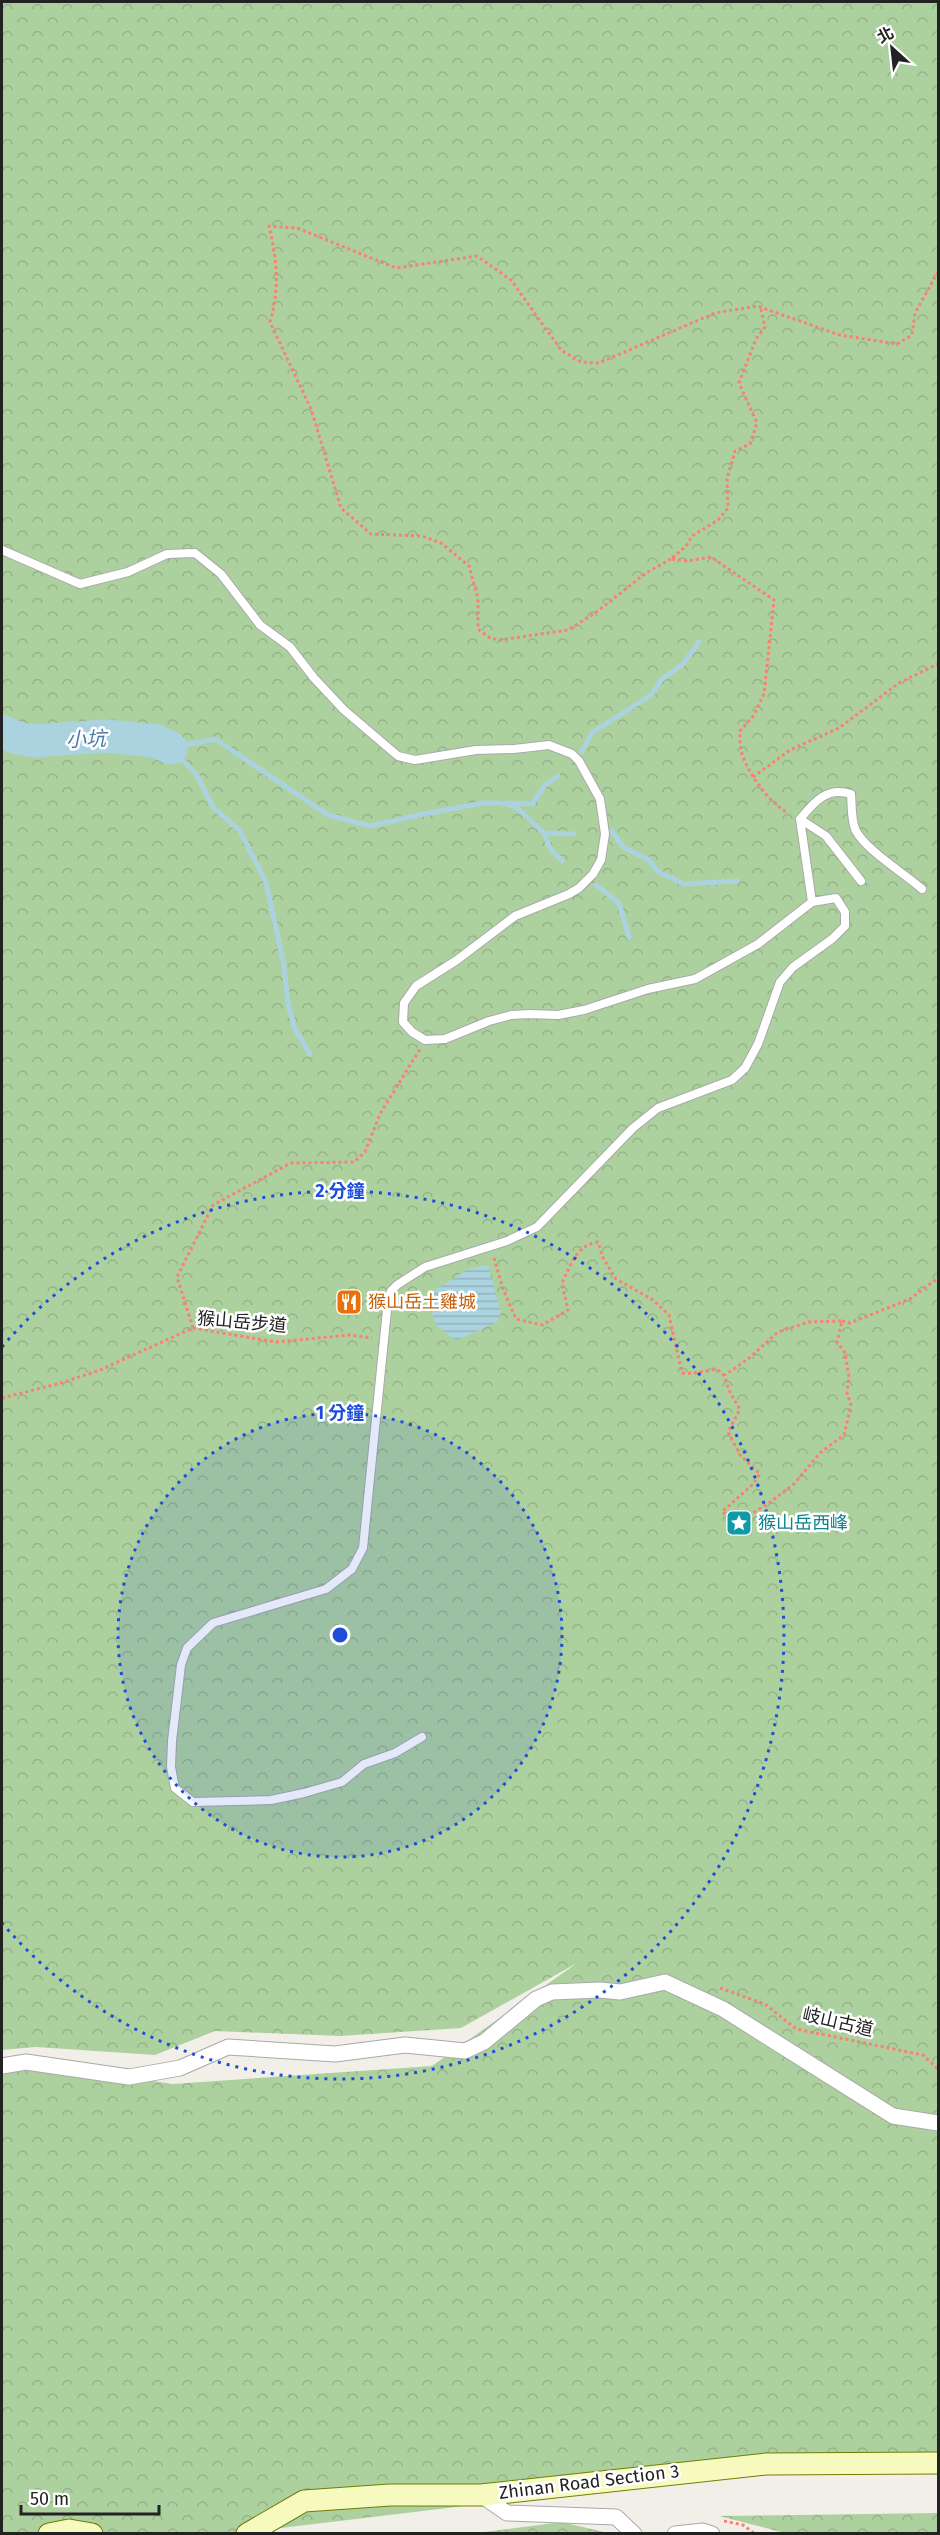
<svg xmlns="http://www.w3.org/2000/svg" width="940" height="2535" font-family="'Fira Sans','Noto Sans TC',sans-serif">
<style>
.forest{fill:url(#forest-crowns)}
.water{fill:url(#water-rules)}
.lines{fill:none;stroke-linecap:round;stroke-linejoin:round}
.stream{stroke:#aad3df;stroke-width:5}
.river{stroke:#aad3df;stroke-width:33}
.lane-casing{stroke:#a9a9a9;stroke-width:10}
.street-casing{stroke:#a9a9a9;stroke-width:17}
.secondary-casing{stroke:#707d05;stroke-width:23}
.path{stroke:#fa8072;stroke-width:3;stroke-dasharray:3 3;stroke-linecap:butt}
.lane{stroke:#fff;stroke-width:8}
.street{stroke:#fff;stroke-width:15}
.secondary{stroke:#f7fabf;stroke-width:21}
.ring{fill:none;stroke:#1d4ed8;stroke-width:3;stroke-dasharray:3 6}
.labels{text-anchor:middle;stroke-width:5;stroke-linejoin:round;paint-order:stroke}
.food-label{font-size:18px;fill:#c56008;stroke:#fff;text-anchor:start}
.street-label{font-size:18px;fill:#222;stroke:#fff}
.culture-label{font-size:18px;fill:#0d838f;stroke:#fff;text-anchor:start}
.water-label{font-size:20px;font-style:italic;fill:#4a7aab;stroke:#fff}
.centre{fill:#1d4ed8;stroke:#fff;stroke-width:3}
.ring-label{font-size:18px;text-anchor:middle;font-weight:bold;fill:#1d4ed8;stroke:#fff;stroke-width:5;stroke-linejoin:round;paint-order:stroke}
</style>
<defs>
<pattern id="forest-crowns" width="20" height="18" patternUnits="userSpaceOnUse" patternTransform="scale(1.5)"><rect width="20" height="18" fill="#add19e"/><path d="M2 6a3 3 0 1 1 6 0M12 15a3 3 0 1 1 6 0" fill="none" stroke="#95b388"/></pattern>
<pattern id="water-rules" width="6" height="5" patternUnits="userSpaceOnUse" patternTransform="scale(1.5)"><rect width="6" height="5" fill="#aad3df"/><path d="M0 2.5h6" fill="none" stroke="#92b5bf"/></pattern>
</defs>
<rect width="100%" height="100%" fill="#f2efe9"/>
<!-- forest -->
<path class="forest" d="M2,2H938V2469L713,2476L239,2533H2V2068L26,2062L173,2084L432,2066L577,1963L461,2028L340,2036L215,2031L155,2055L36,2047L2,2050Z
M938,2513V2534L785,2533L719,2516Z
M562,2522L608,2533L468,2534Z"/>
<!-- water -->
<path class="water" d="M488,1265L501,1312L497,1322L456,1341L436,1325L426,1296L468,1269Z"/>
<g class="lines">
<!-- stream -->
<path class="stream" d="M171,748L215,739L328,815L370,826L424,814L483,803H505L517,808L544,833L550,848L562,861
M171,748L196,774L213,807L240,831L266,882L284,965L288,1004L295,1029L310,1054
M581,752L593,732L651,695L661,680L683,664L699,642
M509,803L532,804L545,785L558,776
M612,831L623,847L649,860L657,871L684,884L737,881
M544,833L574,834
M596,885L619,903L629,937"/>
<!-- river -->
<path class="river" d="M2,731L17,738L34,741L106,736L156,741L171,748"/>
<!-- lane casing -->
<g class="lane-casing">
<path id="lane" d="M2,550L80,584L128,572L167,554L195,553L221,574L260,625L290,647L314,678L344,710L398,756L415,760L476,750L514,749L549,745L572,754L579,761L600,799L605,834L601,860L593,874L579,888L569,894L515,916L457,960L416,986L404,1003L403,1022L412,1032L425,1040L445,1039L489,1021L511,1015L529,1014L558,1015L584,1010L648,989L695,979L758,944L812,902L836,898L845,912V926L832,939L793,967L780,982L758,1044L745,1068L732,1080L658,1108L633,1128L537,1227L507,1241L425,1267L397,1285L391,1291L388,1300L363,1548L352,1569L326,1589L213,1623L187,1648L181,1665L172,1741L171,1767L175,1788L193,1802L271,1800L304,1793L342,1782L364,1764L395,1753L422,1737
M800,819L826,836L861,881
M812,902L800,819C814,802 827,786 851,794C852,805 851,822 856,831C867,851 904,873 922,889"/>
</g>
<!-- street casing -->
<g class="street-casing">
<path id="street" d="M2,2066L26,2062L129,2077L180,2068L228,2047L335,2054L405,2045L465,2051L484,2042L536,1999L552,1992L600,1990L620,1992L665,1982L723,2009L893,2116L938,2123
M481,2495L507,2513L616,2517L634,2534
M675,2534L703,2531L712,2534"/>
</g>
<!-- secondary casing -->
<g class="secondary-casing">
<path id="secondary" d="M49,2534L69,2530L92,2534
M247,2534L304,2501L390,2495H481L766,2464L938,2463"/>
</g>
<!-- path -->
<path class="path" d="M761,309L765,327L756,339L739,383L757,423L750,444L735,451L727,479L728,508L718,520L692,536L686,546L671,559L687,561L711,557L774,600L764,694L754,715L740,731C740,737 740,744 741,750C745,770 770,804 788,813
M671,559L646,573L595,613L568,630L500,640L490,638L478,629V599L469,566L441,543L422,536L371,534L341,508L311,409L270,322C280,286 277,261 269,226L297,228L396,268L477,256L511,280L561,350L581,362L599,363L715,313L757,306L840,335L897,344L912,335L915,313L938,272
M753,777L790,750L839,728L899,683L938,664
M494,1258L503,1289L516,1319L542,1325L568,1310L562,1283C571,1265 576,1245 598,1242L603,1258L616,1279L653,1300L669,1315L682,1373C693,1374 700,1372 711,1370C726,1368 725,1382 730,1392C733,1398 736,1403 740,1409L728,1432L740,1455L760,1474L753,1484L722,1512L738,1522L769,1503L794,1484L820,1453L844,1435L851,1405L847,1393L849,1377L845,1353L837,1342L842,1321L809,1322L778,1332L748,1359L725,1375
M842,1321L850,1323L910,1299L938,1278
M193,1328L177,1277L213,1205L291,1163L354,1162L365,1152L380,1114L420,1049
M2,1398L61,1383L100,1370L193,1328L276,1342L350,1335L372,1338
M720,1988L765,2004L796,2029L923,2055L938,2069
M724,2521L743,2525L755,2534"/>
<!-- lane -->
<use href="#lane" class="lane"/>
<!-- street -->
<use href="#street" class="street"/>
<!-- secondary -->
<use href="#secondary" class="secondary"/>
</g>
<!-- distance rings -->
<circle cx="340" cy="1635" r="222" fill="#1d4ed8" fill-opacity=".12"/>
<g class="ring">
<circle cx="340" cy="1635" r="222"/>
<path d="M2 1347A444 444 0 1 1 2 1923"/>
</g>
<!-- icons -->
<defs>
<g id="restaurant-square" transform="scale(1.35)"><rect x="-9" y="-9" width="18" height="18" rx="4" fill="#e8710a" stroke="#fff"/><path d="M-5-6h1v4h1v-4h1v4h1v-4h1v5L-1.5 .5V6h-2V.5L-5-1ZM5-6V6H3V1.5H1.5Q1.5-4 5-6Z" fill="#fff"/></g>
<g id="sight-square" transform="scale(1.35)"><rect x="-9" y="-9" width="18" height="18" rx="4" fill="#0f9aa8" stroke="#fff"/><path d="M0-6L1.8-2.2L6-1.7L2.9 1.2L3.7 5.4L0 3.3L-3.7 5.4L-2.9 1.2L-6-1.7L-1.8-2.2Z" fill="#fff"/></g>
</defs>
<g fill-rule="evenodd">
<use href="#restaurant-square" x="349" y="1302"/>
<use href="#sight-square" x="739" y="1523"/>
</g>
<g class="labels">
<!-- food labels -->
<g class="food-label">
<text x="368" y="1308">猴山岳土雞城</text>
</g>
<!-- street labels -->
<g class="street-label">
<text transform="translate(242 1322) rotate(5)" y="6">猴山岳步道</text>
<text transform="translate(838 2022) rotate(13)" y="6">岐山古道</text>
<text transform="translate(589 2482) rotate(-7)" y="6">Zhinan Road Section 3</text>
</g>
<!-- culture labels -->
<g class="culture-label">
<text x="758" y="1529">猴山岳西峰</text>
</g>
<!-- water labels -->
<g class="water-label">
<text transform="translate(86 739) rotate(-2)" y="7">小坑</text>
</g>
</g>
<circle cx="340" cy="1635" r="9" class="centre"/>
<g class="ring-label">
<text x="340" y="1197">2 分鐘</text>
<text x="340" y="1419">1 分鐘</text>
</g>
<!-- border -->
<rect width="940" height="2535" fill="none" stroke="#222222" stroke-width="6"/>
<!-- north arrow -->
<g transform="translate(892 48) rotate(333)" stroke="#ffffff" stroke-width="4.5" paint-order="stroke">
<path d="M0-4.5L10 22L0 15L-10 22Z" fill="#222222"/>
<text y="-9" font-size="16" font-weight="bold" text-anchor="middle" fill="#222222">北</text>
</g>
<!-- scale -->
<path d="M21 2505v9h138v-9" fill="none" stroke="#222222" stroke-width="3"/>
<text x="30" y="2505" font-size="18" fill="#222222" stroke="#ffffff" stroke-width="4.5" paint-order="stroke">50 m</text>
</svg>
